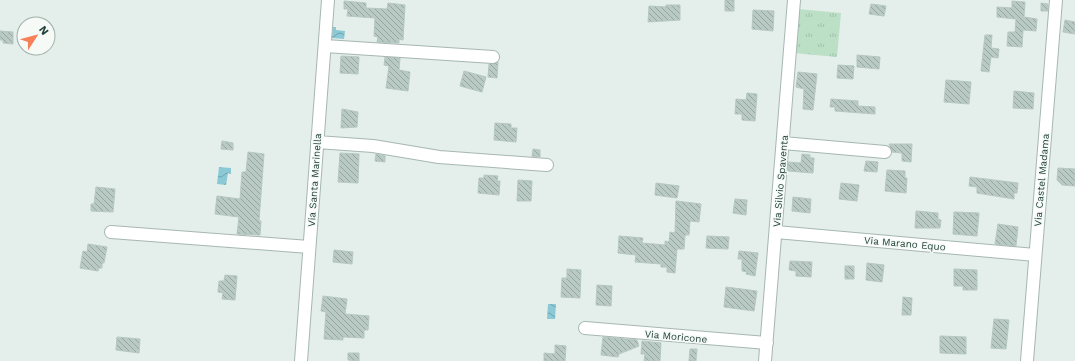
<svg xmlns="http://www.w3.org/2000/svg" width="1075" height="361" font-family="'Work Sans',sans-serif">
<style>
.grass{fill:url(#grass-tufts)}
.water{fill:url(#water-waves)}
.building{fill:url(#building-back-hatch);stroke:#b6c8c1}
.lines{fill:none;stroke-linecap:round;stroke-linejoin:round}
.minor-casing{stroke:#a6b7b1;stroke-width:14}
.minor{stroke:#fff;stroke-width:12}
.labels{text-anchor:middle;stroke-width:3;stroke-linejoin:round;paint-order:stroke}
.street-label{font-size:10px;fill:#224139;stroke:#f5faf7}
</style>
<defs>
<pattern id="grass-tufts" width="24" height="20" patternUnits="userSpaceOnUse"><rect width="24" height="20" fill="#bce0c6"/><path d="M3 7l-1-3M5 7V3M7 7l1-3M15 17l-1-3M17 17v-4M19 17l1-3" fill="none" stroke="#a1c1ab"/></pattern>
<pattern id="water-waves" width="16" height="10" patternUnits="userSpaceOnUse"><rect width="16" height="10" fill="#8ac9d5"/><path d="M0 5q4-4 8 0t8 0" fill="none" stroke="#70a5ae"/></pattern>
<pattern id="building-back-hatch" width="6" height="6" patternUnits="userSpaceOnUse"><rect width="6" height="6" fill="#b9c9c3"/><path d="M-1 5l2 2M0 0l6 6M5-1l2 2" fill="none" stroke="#96a59f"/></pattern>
</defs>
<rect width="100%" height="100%" fill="#e4eeea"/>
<!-- grass -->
<path class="grass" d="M798,9L841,13L837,57L794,53Z"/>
<!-- water -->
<path class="water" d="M333,27H336V30L345,31L344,39L332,38Z
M219,167L231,168V174L228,173L226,185L217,184Z
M548,304H556L555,319H547Z"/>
<!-- building -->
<path class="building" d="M725,0H734V11H725Z
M344,1L366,3V8L387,9L388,3L405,5L403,40L399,39V43L377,42L378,37L374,36L375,18L347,16L348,9H344Z
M1012,1L1025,2L1024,17L1037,19L1036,31L1023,30L1022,47L1007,46L1008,32H1015L1016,19L997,17V7L1012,8Z
M1041,3L1048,4V11H1041Z
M871,4L886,6L884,16L869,14Z
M666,5H680V20L648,22L649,6L666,7Z
M753,10L774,11L773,31L752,29Z
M1065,20L1075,22V34L1063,32Z
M0,31L13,32V44L3,43V40H0Z
M985,35H992L991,48L999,49L998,58L991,57L989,72L981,71Z
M857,55L880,57L879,69L857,67Z
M341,56L359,57L358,74L340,73Z
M385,57L400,58L399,70L410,72L408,91L386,88L389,66L384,65Z
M498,62L497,78L488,77L489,64Z
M838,65L854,66L853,79L837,78Z
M464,71L486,77L482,92L460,86Z
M798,72L817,74L813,110L803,109L804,89L796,87Z
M946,80L971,82L969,104L944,102Z
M1014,91L1034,93L1033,109L1013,108Z
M747,93L757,94L755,121L742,120V114H735L736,99L746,100Z
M831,99L858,101V106L875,107V114L835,111V107H830Z
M342,109L358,112L357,127L341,128Z
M495,123L511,124V128H517L516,142L494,140Z
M222,141L233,143V150L221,149Z
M889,144H912L911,162L902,161V153L892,152Z
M533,149L540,150V157L532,156Z
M248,152L264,154L259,221H261L260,235L237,234L239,217L215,214L217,196L240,199L242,172H246Z
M340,153L359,154L358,183L338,182Z
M376,154L385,156V162L375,161Z
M802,154L810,155V158H814L813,173L788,171V162L801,163Z
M866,161L878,162L877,172L864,171Z
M1058,168L1075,169V186L1062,185L1057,180Z
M887,170L905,171V178H907L906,193L885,191Z
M484,175L498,176L497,181H500L499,195L478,193L479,178H484Z
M970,177L1018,183L1017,193H1014V199L977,193V187L969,186Z
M518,180L532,181L531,201H517Z
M656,183L679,186L677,198L655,195Z
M841,183L859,185L857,201L839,199Z
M96,187L115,189L113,212L91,211V204H94Z
M793,197L811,199L810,213L792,211Z
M735,199L747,200L746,215L733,213Z
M676,201L701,204L699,222L690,221L689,235H685L684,249H677L675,273L667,272V267H661V264L635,262L636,255L618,253L619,236L643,238L642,243L665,245V241L669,242L670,232L675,233Z
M916,211L938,213V219L941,220L940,228H915Z
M954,212L979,213L977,236L953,234Z
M998,224L1018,227L1016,246L995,244Z
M707,236L729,237L728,249L706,248Z
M88,244L107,247L104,263H102V268H99L98,271L80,268L83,251L87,252Z
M334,250L353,252L352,264L333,262Z
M739,251L758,253L755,276L746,274L747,272L742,271V259H738Z
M790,261L812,262L811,277L796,276V271L789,270Z
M867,263L884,265L882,282L866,280Z
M845,266H854V279H845Z
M567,269L581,270L580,298L561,297L562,278H567Z
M954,269L977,270V290H963V286H954Z
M225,275L237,276L235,300L222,299L223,293L218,292L219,281H224Z
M597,285L612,286L611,306L596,305Z
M726,287L757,291L754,311L724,307Z
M323,296L347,299L345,314L369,316L368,330H364V338L343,337V340L324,339L326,312L321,311Z
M903,297L912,298L911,315H902Z
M994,319L1009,320L1006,349L991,348Z
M940,336L966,337V354L940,353Z
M117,337L140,339L139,353L116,350Z
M603,337L637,340L639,346L619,354L618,357L601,355Z
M642,341L661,343L660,361H644L645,354H641Z
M555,345L566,346L565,361H544V353L555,354Z
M690,349H697L696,361H689Z
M348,353H359V361L348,360Z"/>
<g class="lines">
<!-- minor casing -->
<g class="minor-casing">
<path id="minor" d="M325,46L493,57
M317,142L373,146L439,157L547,165
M783,143L885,152
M111,232L309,247
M776,232L1035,255
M585,328L767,343
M301,361L328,0
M765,361L794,0
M1027,361L1056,0"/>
</g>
<!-- minor -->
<use href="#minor" class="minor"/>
</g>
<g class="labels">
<!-- street labels -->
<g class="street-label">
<text transform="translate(314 180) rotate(-86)" y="4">Via Santa Marinella</text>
<text transform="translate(1041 180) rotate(-85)" y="4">Via Castel Madama</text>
<text transform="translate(780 181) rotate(-85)" y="4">Via Silvio Spaventa</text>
<text transform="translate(905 243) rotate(5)" y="4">Via Marano Equo</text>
<text transform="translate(676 336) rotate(5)" y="4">Via Moricone</text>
</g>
</g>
<!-- north arrow -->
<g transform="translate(36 36) rotate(54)"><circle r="19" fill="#f5faf7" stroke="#a1b0ab"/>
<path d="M0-3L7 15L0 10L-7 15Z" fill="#f88058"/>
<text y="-6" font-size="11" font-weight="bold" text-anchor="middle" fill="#224139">N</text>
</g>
</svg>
